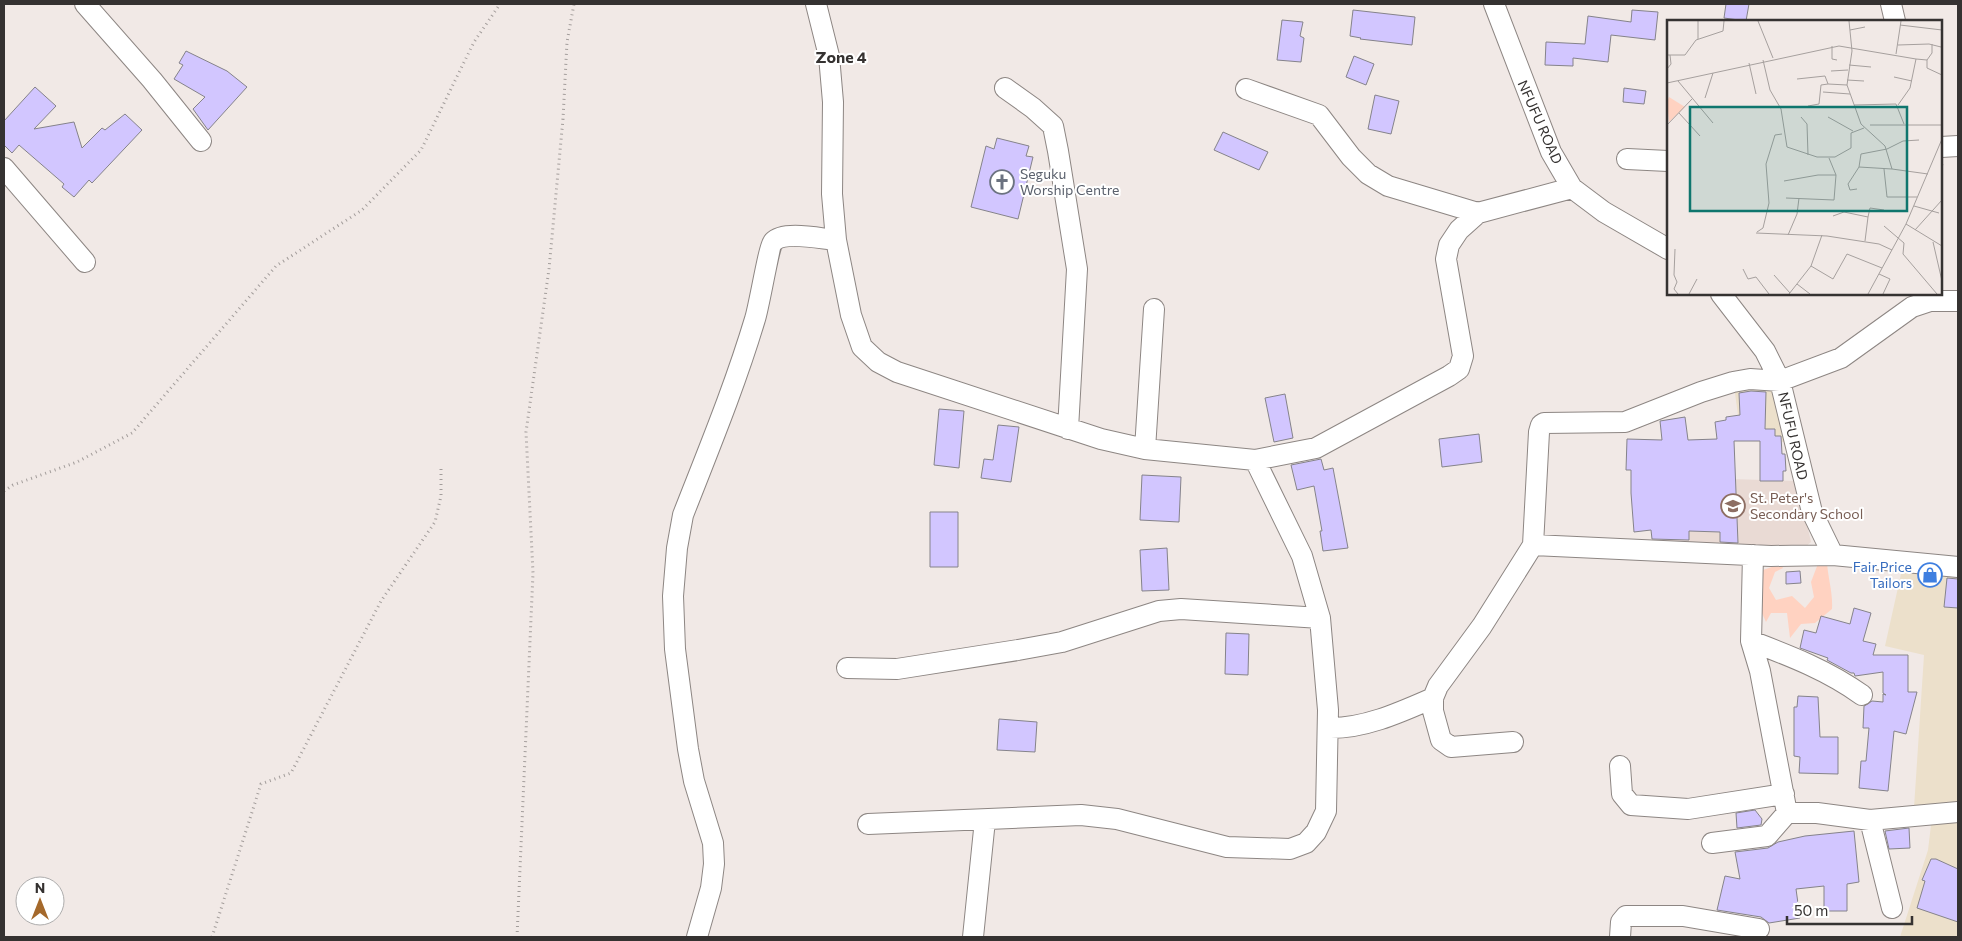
<svg xmlns="http://www.w3.org/2000/svg" width="1962" height="941" font-family="Commissioner,sans-serif">
<style>
.commercial{fill:#ece0cb}
.built{fill:#e9dad4}
.green{fill:#ffd2c1}
.building{fill:#d2c6ff;stroke:#85838a}
.lines{fill:none;stroke-linecap:round;stroke-linejoin:round}
.minor-casing{stroke:#8d8683;stroke-width:22}
.path{stroke:#a39d9b;stroke-width:3;stroke-dasharray:1 4;stroke-linecap:butt}
.minor{stroke:#fff;stroke-width:20}
.labels{text-anchor:middle;stroke-width:4;stroke-linejoin:round;paint-order:stroke}
.street-label{font-size:14px;fill:#353231;stroke:#fff}
.worship-label{font-size:14px;fill:#5b616d;stroke:#fff;text-anchor:start}
.education-label{font-size:14px;fill:#785e54;stroke:#fff;text-anchor:start}
.shop-label{font-size:14px;fill:#366cbe;stroke:#fff;text-anchor:end}
.quarter-label{font-size:16px;font-weight:bold;fill:#353231;stroke:#fff}
.inset-road{fill:none;stroke:#a6a09e;stroke-width:1}
.view{fill:#0f766e;fill-opacity:0.15;stroke:#0f766e;stroke-width:2.5}
.inset-edge{fill:none;stroke:#353231;stroke-width:2.5}
</style>
<rect width="100%" height="100%" fill="#f1e9e6"/>
<!-- commercial -->
<path class="commercial" d="M1772,384L1788,442L1748,441L1738,415L1734,386Z
M1903,565L1958,572V806L1914,808L1924,655L1885,646Z
M1958,816V937H1900L1928,850L1932,817Z"/>
<!-- built -->
<path class="built" d="M1665,477L1797,481L1811,542L1803,549L1662,546Z"/>
<!-- green -->
<path class="green" d="M1819,561L1827,562C1828,579 1833,592 1832,609L1815,623L1801,624L1790,638L1787,613H1771L1766,622L1761,611L1763,570L1781,564L1783,568L1775,572L1769,588L1776,600L1792,596L1805,608L1814,597L1811,582Z"/>
<!-- building -->
<path class="building" d="M1726,4H1749L1746,21L1724,18Z
M1353,10L1415,17L1412,45L1360,39L1361,38L1350,36Z
M1632,10L1658,12L1655,40L1611,35L1608,62L1573,58V66L1545,65L1546,42L1585,44L1588,16L1631,22Z
M1282,20L1303,22L1300,36L1304,38L1301,62L1277,60Z
M186,51L227,71L247,87L208,130L193,109L205,97L174,79L183,65L179,63Z
M1354,56L1374,64L1366,85L1346,77Z
M35,87L56,106L34,129L74,122L82,148L102,128L105,130L125,114L142,130L92,183L89,180L74,197L62,187L64,184L19,145L12,153L4,145V121Z
M1624,88L1646,91L1644,104L1623,102Z
M1375,95L1399,101L1391,134L1368,129Z
M1223,132L1268,152L1259,170L1214,150Z
M997,138L1029,146L1026,156L1033,157L1018,219L971,207L986,146L994,149Z
M1751,391L1766,392L1765,429H1775V436H1781L1782,454H1785L1786,471H1783V481H1760V441H1734L1738,543L1720,542V532L1689,531V540L1652,539L1651,530L1634,532L1631,493V470H1626L1627,439L1662,440L1660,421L1685,417L1688,440L1717,439L1715,422L1726,420V417L1740,415L1739,393Z
M1285,394L1293,438L1274,442L1265,398Z
M939,409L964,411L959,468L934,465Z
M998,425L1019,427L1011,482L981,478L984,459L993,460Z
M1479,434L1482,462L1442,467L1439,439Z
M1321,459L1324,470L1333,468L1348,548L1323,551L1320,531H1322L1314,486L1297,490L1291,465Z
M1142,475L1181,477L1179,522L1140,520Z
M930,512H958V567H930Z
M1167,548L1169,590L1142,591L1140,550Z
M1800,571L1801,583L1786,584V572Z
M1947,578L1958,579V608L1944,607Z
M1854,608L1871,613L1863,641L1876,644L1873,655H1908V692H1917L1906,734L1894,731L1888,791L1859,788L1861,761H1866L1869,728H1863L1864,706L1872,701L1883,702V694L1886,695L1883,693V672L1855,676L1854,673H1851L1827,660L1828,658L1800,648L1804,630L1816,633L1821,616L1850,624Z
M1226,633L1249,634L1248,675L1225,674Z
M1798,696L1818,697L1820,737H1838V774L1799,773L1800,757L1794,756V707H1797Z
M999,719L1037,722L1035,752L997,750Z
M1755,810L1762,819L1761,825L1737,828L1736,813Z
M1909,828L1910,848L1889,849L1885,831Z
M1854,831L1859,882L1847,884V911H1824V886L1796,889L1800,918L1769,923L1761,917L1717,910L1725,876L1740,879L1735,852L1768,848L1778,842L1805,836Z
M1931,859H1936L1958,869V922L1917,908L1925,881L1922,880Z"/>
<g class="lines">
<!-- minor casing -->
<g class="minor-casing">
<path id="minor" d="M85,4L152,80L201,141
M816,4L829,56L833,102L832,194L836,240L851,315L862,347L878,362L897,372L1101,439L1145,449L1255,460L1316,448L1449,376L1459,369L1463,356L1446,259L1449,245L1459,230L1478,213L1572,188
M1494,4L1551,152L1572,188L1604,212L1668,249
M1891,4L1895,21
M1005,88L1033,108L1053,126L1058,151L1077,269L1068,429
M1246,89L1319,115L1351,157L1368,174L1388,186L1478,213
M1941,147L1958,146
M1627,159L1668,161
M4,168L85,262
M1721,294L1765,351L1780,381L1812,512L1833,555L1958,567
M1145,449L1154,309
M1533,545L1539,432L1541,425L1544,423L1625,422L1701,392L1733,382L1750,379L1780,381L1841,358L1912,307L1930,301H1958
M1753,555L1751,641L1760,671L1787,813H1817L1870,820L1958,812
M1751,641C1790,656 1827,670 1862,695
M847,668L897,669L1018,650L1062,642L1159,611L1181,609L1320,618
M1328,728C1364,729 1401,712 1433,698
M1513,742L1451,747L1441,740L1433,711V698L1438,686L1482,626L1533,545L1771,556L1833,555
M1620,766L1622,794L1631,805L1688,809L1784,794
M1870,820L1892,908
M868,824L1081,815L1117,819L1227,847L1290,849L1306,843L1316,832L1326,811L1328,710L1320,618L1302,556L1255,460
M1712,843L1767,836L1787,813
M697,937L711,888L714,864L713,843L694,781L688,749L675,649L673,596L677,548L683,515C708,451 735,386 755,319C759,307 769,246 773,242C784,230 822,239 836,240
M973,937L985,820
M1620,937L1621,922L1626,916H1683L1759,929"/>
</g>
<!-- path -->
<path class="path" d="M1941,175L1942,163
M4,491L13,485L77,462L132,433L276,266L362,210L421,150L474,42L500,4
M212,937L261,784L291,773L381,601L435,522L441,496V467
M517,937L533,573L526,432L549,269L563,119L567,42L574,4"/>
<!-- minor -->
<use href="#minor" class="minor"/>
</g>
<!-- icons -->
<defs>
<g id="church-ring" transform="scale(1.25)"><circle r="9.5" fill="#fff" stroke="#6b7280" stroke-width="1.5"/><path d="M-1.2-6h2.4v3.5h3.3v2.4h-3.3V6h-2.4V-.1h-3.3v-2.4h3.3Z" fill="#6b7280"/></g>
<g id="school-ring" transform="scale(1.25)"><circle r="9.5" fill="#fff" stroke="#8d6e63" stroke-width="1.5"/><path d="M0-5L7-2L0 1L-7-2ZM-4 1L0 2.5L4 1V4Q0 6-4 4Z" fill="#8d6e63"/></g>
<g id="shop-ring" transform="scale(1.25)"><circle r="9.5" fill="#fff" stroke="#3f7fe0" stroke-width="1.5"/><path d="M-5-2.5h2.3a2.7 3.5 0 0 1 5.4 0H5L5.5 6h-11ZM-1.5-2.5h3a1.5 2.3 0 0 0-3 0Z" fill="#3f7fe0"/></g>
</defs>
<g fill-rule="evenodd">
<use href="#church-ring" x="1002" y="182"/>
<use href="#school-ring" x="1733" y="506"/>
<use href="#shop-ring" x="1930" y="575"/>
</g>
<g class="labels">
<!-- street labels -->
<g class="street-label">
<text transform="translate(1540 122) rotate(66)" y="5">NFUFU ROAD</text>
<text transform="translate(1793 436) rotate(77)" y="5">NFUFU ROAD</text>
</g>
<!-- worship labels -->
<g class="worship-label">
<text x="1020" y="179">Seguku<tspan x="1020" dy="16">Worship Centre</tspan></text>
</g>
<!-- education labels -->
<g class="education-label">
<text x="1750" y="503">St. Peter's<tspan x="1750" dy="16">Secondary School</tspan></text>
</g>
<!-- shop labels -->
<g class="shop-label">
<text x="1912" y="572">Fair Price<tspan x="1912" dy="16">Tailors</tspan></text>
</g>
<!-- quarter labels -->
<g class="quarter-label">
<text x="841" y="63">Zone 4</text>
</g>
</g>
<!-- overview -->
<g transform="translate(1667 20)">
<rect width="275" height="275" fill="#f1e9e6"/>
<path d="M2,77L18,87L2,102L0,82Z" fill="#ffd2c1"/>
<path class="inset-road" d="M31,1V19M91,1L106,38M182,1L185,31L180,65L194,104L218,126L225,149L261,154M233,5L275,10M183,10L198,7M231,25L262,24L274,27M165,26V39L170,40M229,34L234,1M0,35H18L29,20L56,11L57,1M249,39L260,40V48L275,55M96,40L103,70L114,89L120,127L150,137H168L184,128V113L197,108M260,40L265,33V24M82,43L89,74M182,45L204,47M0,49L4,44L3,35M164,51L181,50M227,57L245,61M130,59L158,56L161,64L180,65M180,60L197,61M11,61L46,103M0,63L172,26L249,39L243,68L231,85M156,72L183,74M38,78L46,53M187,85L229,84L237,104M141,86L152,84L154,65L161,64M12,93L33,116M134,97L140,104L141,135M161,97L186,111M0,105L25,79M203,105H275M192,147L194,134L220,129L236,121L252,120M217,149L220,177H250M117,161L151,155H169M190,169L183,170L181,164L192,147L225,149M119,178L167,180L169,155L162,138M247,186L272,193M166,196L177,192L201,197L198,221M201,197L203,188L217,190M239,204L275,226M217,206L237,223L236,234L270,274M248,210L275,180M90,212L96,208L102,183L99,144L108,115L115,114M89,213L160,216L212,224L225,230M121,215L130,194L132,178M266,222L275,261M8,229L7,255L10,262L7,269L11,274M144,246L166,259L180,234L215,248M76,249L81,259L89,257L102,274M212,254L223,259L216,274M107,255L123,273M130,264L143,274M22,274L30,259M122,274L144,246L155,215M201,274L239,204L275,119"/>
<path class="view" d="M23,87H240V191H23Z"/>
<rect width="275" height="275" class="inset-edge"/>
</g>
<!-- border -->
<rect width="1962" height="941" fill="none" stroke="#353231" stroke-width="10"/>
<!-- north arrow -->
<g transform="translate(40 901)"><circle r="24" fill="#ffffff" stroke="#aeadad"/>
<path d="M0-4L9 19L0 12L-9 19Z" fill="#a5692b"/>
<text y="-8" font-size="14" font-weight="bold" text-anchor="middle" fill="#353231">N</text>
</g>
<!-- scale -->
<path d="M1787 916v8h125v-8" fill="none" stroke="#353231" stroke-width="2.5"/>
<text x="1794" y="916" font-size="15" fill="#353231" stroke="#ffffff" stroke-width="4" paint-order="stroke">50 m</text>
</svg>
